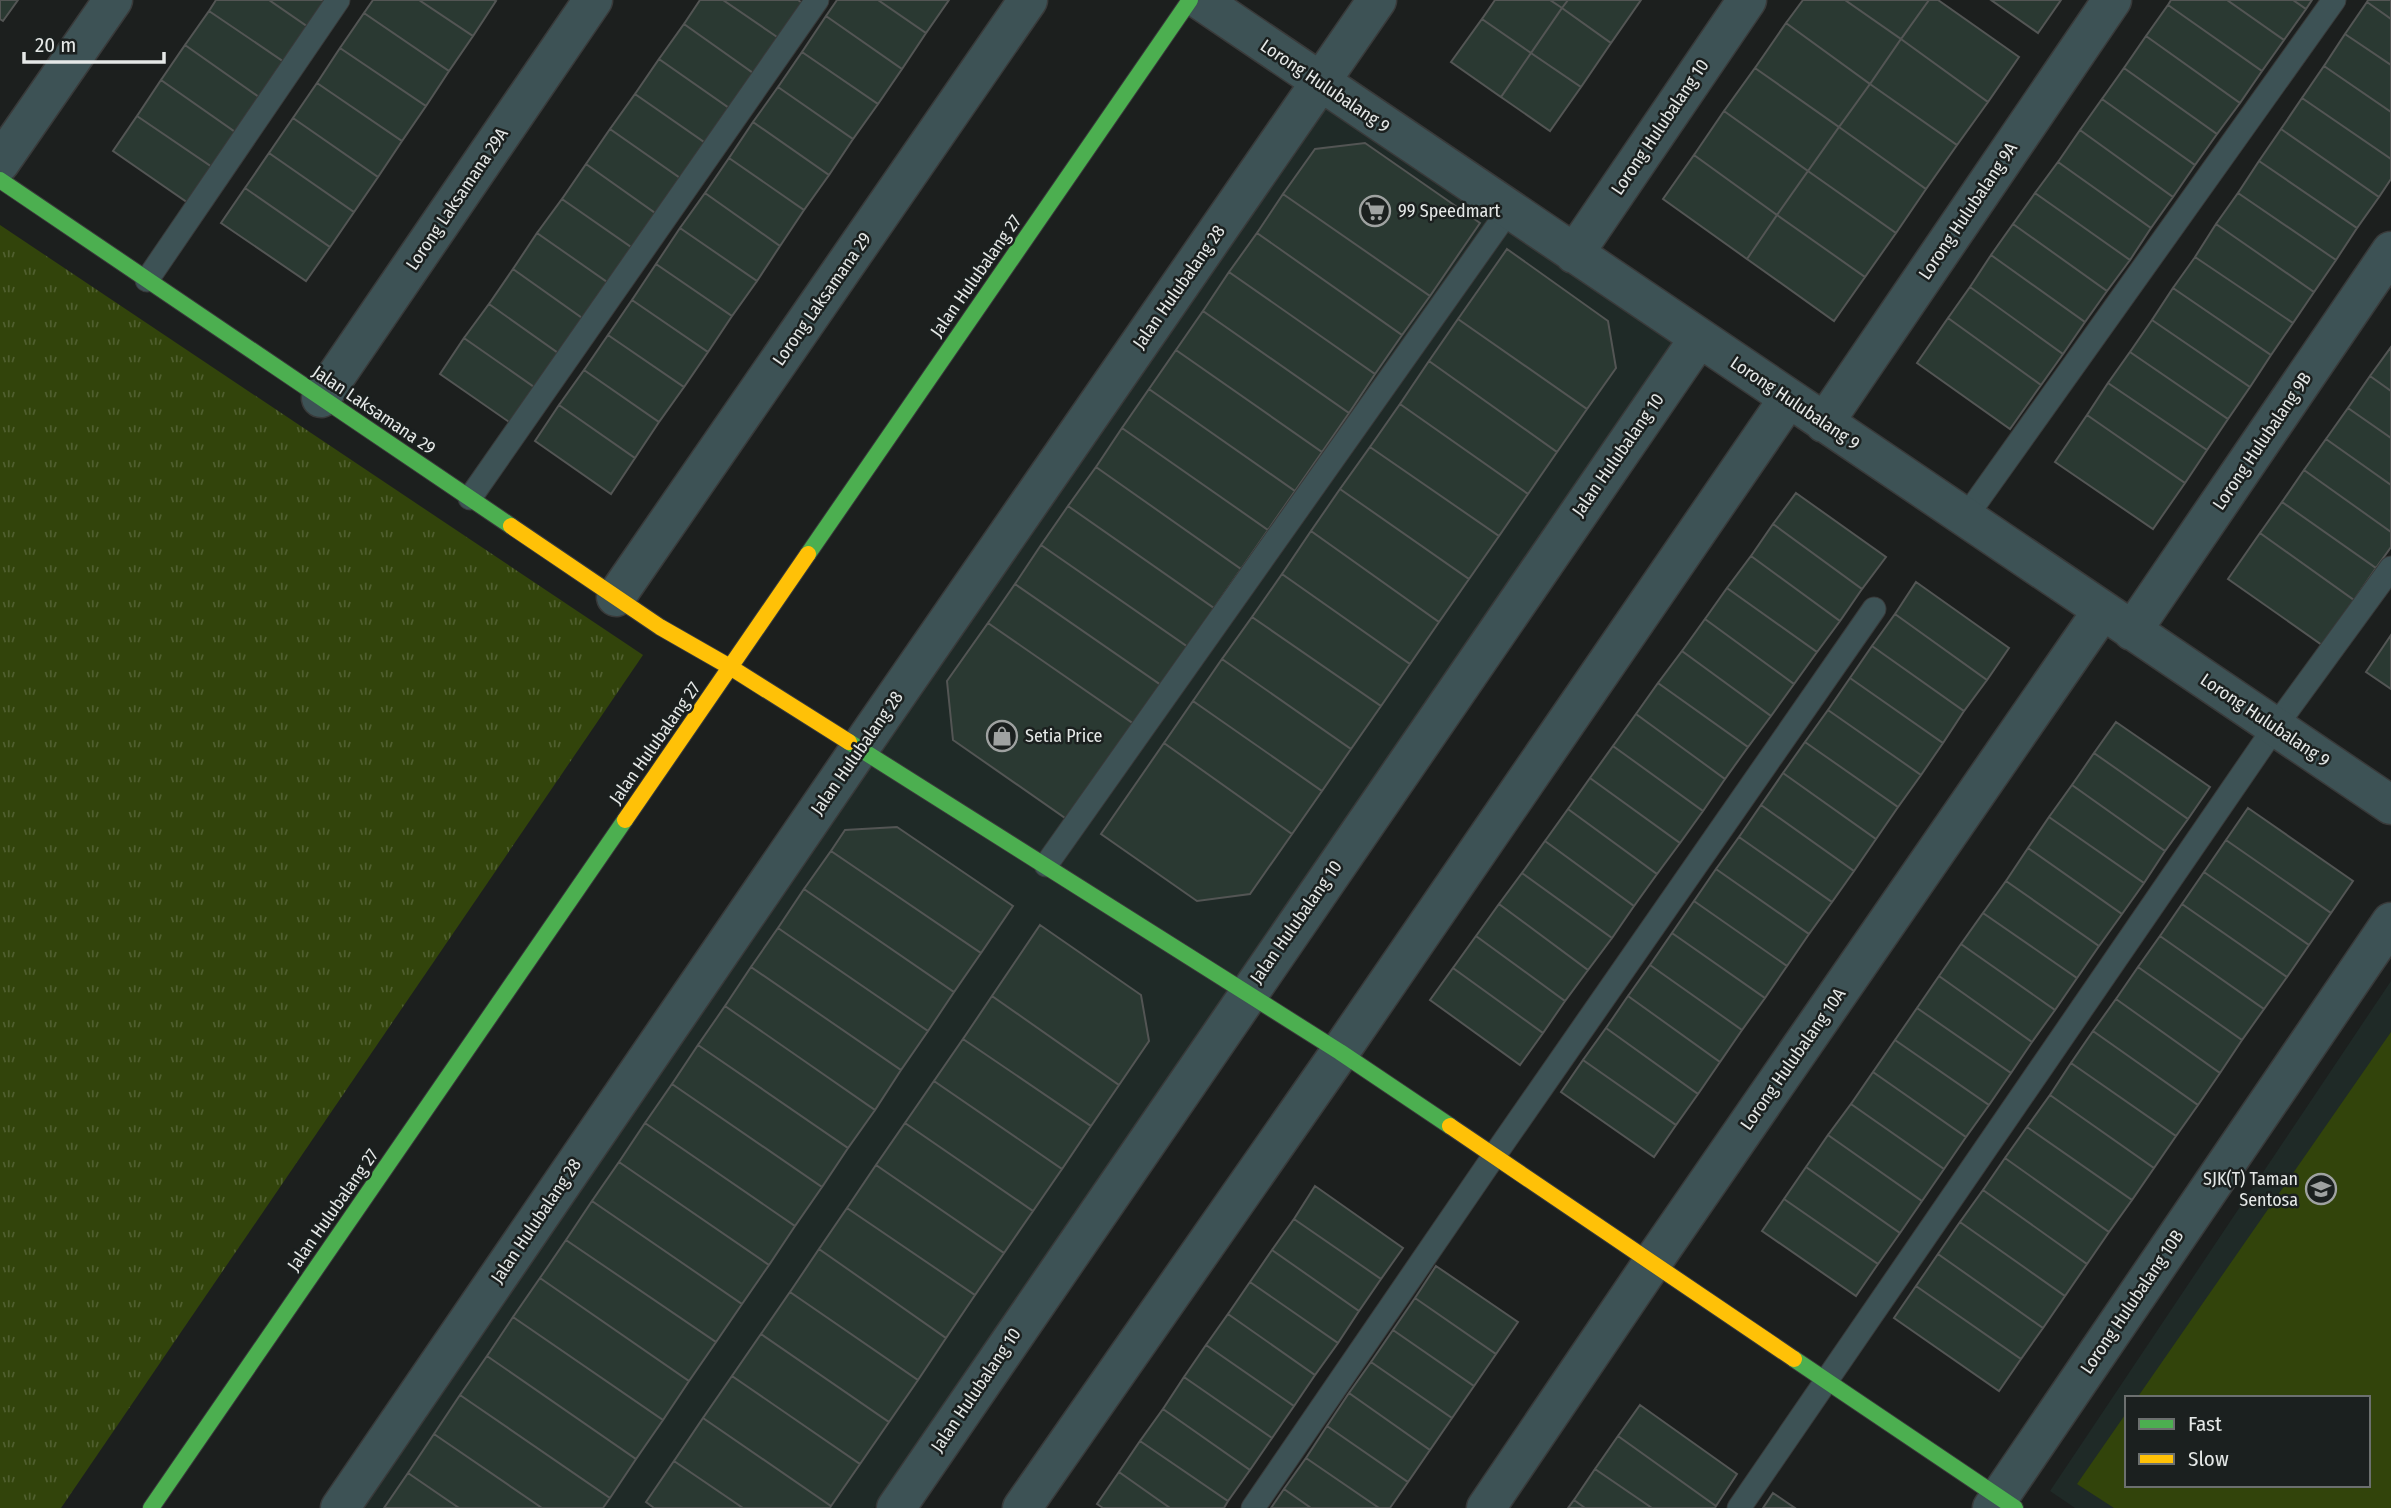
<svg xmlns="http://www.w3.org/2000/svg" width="2391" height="1508" font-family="'Fira Sans Condensed',sans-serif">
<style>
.built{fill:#1f2a27;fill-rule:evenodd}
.grass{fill:url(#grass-tufts)}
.park{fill:#32440b}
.building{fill:#2a3932;stroke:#535554;stroke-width:2}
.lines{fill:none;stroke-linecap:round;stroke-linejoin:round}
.lane-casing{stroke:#393a3a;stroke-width:25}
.street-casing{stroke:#393a3a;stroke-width:41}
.fast-casing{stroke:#393a3a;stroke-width:18}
.slow-casing{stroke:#393a3a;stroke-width:18}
.lane{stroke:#3d5255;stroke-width:23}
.street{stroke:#3d5255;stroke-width:38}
.fast{stroke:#4caf50;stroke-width:16}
.slow{stroke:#ffc107;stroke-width:16}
.labels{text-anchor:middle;stroke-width:5;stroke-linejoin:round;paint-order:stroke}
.street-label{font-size:18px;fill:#e5e8e7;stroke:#1b201f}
.poi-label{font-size:18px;fill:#e5e8e7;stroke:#1b201f;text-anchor:start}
</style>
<defs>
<pattern id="grass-tufts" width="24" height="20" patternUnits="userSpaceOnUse" patternTransform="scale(1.75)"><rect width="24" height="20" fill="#32440b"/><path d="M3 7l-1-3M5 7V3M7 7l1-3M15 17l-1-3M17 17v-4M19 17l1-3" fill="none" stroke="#505f2f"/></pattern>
</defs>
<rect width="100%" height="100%" fill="#1c1f1e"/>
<!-- built -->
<path class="built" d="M1326,106L1674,341L874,1508H361L951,645Z
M2391,981V1508H2075L2050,1491ZM2127,1398H2368V1485H2127Z"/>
<!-- grass -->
<path class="grass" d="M0,225L643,655L61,1508H0Z"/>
<!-- park -->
<path class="park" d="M2391,1032V1508H2114L2077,1484L2127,1412V1485H2368V1398H2137Z"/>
<!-- building -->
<path class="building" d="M0,0H18L3,21L0,19Z
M216,0H269L314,31L290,66L209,11Z
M269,0H336L314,31Z
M373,0H419L473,36L449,71L364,13Z
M419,0H494L496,1L473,36Z
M700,0H723L780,39L756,75L684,24Z
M723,0H798L805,5L780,39Z
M837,0H878L926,33L902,69L826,16Z
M878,0H949L926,33Z
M1495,0H1550L1562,8L1531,53L1482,19Z
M1550,0H1568L1562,8Z
M1568,0H1641L1611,43L1562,8Z
M1803,0H1845L1901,39L1870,84L1786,23Z
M1845,0H1929L1901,39Z
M1929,0H1938L2019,57L1988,102L1901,39Z
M1991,0H2061L2038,33Z
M2171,0H2227L2284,40L2262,71L2168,5Z
M2227,0H2293L2306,9L2284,40Z
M2293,0H2312L2306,9Z
M2368,0H2391V19L2367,2Z
M2367,2L2391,19V65L2345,34Z
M2168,5L2262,71L2240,103L2146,36Z
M1562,8L1611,43L1581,87L1531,53Z
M209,11L290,66L266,102L185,45Z
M364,13L449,71L426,106L340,48Z
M826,16L902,69L878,104L802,52Z
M1482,19L1531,53L1501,97L1451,62Z
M1786,23L1870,84L1839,127L1755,68Z
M684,24L756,75L732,110L659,59Z
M2345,34L2391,65V112L2324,66Z
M2146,36L2240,103L2217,134L2124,68Z
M1901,39L1988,102L1957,145L1870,84Z
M185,45L266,102L241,136L161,80Z
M340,48L426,106L402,141L317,83Z
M802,52L878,104L853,139L778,87Z
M1531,53L1581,87L1550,131L1501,97Z
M659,59L732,110L707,144L635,94Z
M2324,66L2391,112V159L2302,98Z
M1755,68L1839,127L1808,171L1724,111Z
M2124,68L2217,134L2195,165L2102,99Z
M161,80L241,136L218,171L137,116Z
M317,83L402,141L378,177L293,118Z
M1870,84L1957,145L1926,189L1839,127Z
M778,87L853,139L829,175L753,122Z
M635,94L707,144L683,180L610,129Z
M2302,98L2391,159V179L2379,197L2281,129Z
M2102,99L2195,165L2173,197L2080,130Z
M1724,111L1808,171L1777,215L1694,155Z
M137,116L218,171L194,207L113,151Z
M293,118L378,177L354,212L269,153Z
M753,122L829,175L804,210L729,158Z
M1839,127L1926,189L1896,233L1808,171Z
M610,129L683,180L658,215L586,164Z
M2281,129L2379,197L2357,228L2259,161Z
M2080,130L2173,197L2151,228L2058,162Z
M1365,143L1480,223L1430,296L1283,194L1315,149Z
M269,153L354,212L330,247L245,188Z
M1694,155L1777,215L1747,259L1663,199Z
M729,158L804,210L780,246L705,193Z
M2259,161L2357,228L2336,260L2238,193Z
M2058,162L2151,228L2130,260L2035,193Z
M586,164L658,215L634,249L562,199Z
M1808,171L1896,233L1865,277L1777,215Z
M245,188L330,247L306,281L221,223Z
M705,193L780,246L757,281L680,228Z
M2035,193L2130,260L2107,291L2013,224Z
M2238,193L2336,260L2314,292L2216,224Z
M1283,194L1430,296L1402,335L1257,233Z
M562,199L634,249L610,284L537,233Z
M1777,215L1865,277L1834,321L1747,259Z
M2013,224L2107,291L2085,322L1991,255Z
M2216,224L2314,292L2293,323L2195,257Z
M680,228L757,281L732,316L656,264Z
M537,233L610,284L585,320L513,269Z
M1257,233L1402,335L1375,374L1229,272Z
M1507,249L1608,321L1616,368L1587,409L1458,319Z
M1991,255L2085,322L2063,354L1970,287Z
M2195,257L2293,323L2271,355L2173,288Z
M656,264L732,316L708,352L632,300Z
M513,269L585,320L561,355L489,304Z
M1229,272L1375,374L1349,413L1203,311Z
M1970,287L2063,354L2041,385L1948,318Z
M2173,288L2271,355L2250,387L2152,320Z
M632,300L708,352L684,387L608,335Z
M489,304L561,355L537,389L464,338Z
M1203,311L1349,413L1322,452L1176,350Z
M1948,318L2041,385L2010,429L1917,363Z
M1458,319L1587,409L1557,452L1429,361Z
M2152,320L2250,387L2228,419L2130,352Z
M608,335L684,387L659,422L584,370Z
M464,338L537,389L512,424L440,374Z
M2391,347V391L2370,376Z
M1176,350L1322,452L1295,491L1149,389Z
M2130,352L2228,419L2207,450L2108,383Z
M1429,361L1557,452L1528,494L1400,404Z
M584,370L659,422L635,458L559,405Z
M2370,376L2391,391V438L2348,408Z
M2108,383L2207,450L2185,483L2087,415Z
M1149,389L1295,491L1268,530L1122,428Z
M1400,404L1528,494L1499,536L1370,447Z
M559,405L635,458L611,494L535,441Z
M2348,408L2391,438V485L2326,439Z
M2087,415L2185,483L2153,529L2055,462Z
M1122,428L1268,530L1241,569L1096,467Z
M2326,439L2391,485V532L2304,470Z
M1370,447L1499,536L1469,579L1340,489Z
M1096,467L1241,569L1214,608L1068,506Z
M2304,470L2391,532V547L2376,568L2282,502Z
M1340,489L1469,579L1439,622L1311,531Z
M1796,493L1886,557L1862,589L1773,524Z
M2282,502L2376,568L2354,600L2260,533Z
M1068,506L1214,608L1188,647L1041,545Z
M1773,524L1862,589L1840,621L1751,556Z
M1311,531L1439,622L1410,664L1282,574Z
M2260,533L2354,600L2322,645L2228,579Z
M1041,545L1188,647L1161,685L1015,584Z
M1751,556L1840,621L1817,652L1727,588Z
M1282,574L1410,664L1381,706L1252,617Z
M1916,582L2009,648L1987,680L1895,614Z
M1015,584L1161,685L1134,724L988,623Z
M1727,588L1817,652L1794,684L1705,619Z
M1895,614L1987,680L1964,711L1872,646Z
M1252,617L1381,706L1351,749L1222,659Z
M1705,619L1794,684L1771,716L1682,651Z
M988,623L1134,724L1068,820L953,740L947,681Z
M2391,635V689L2366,672Z
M1872,646L1964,711L1943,743L1850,678Z
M1682,651L1771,716L1748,747L1658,683Z
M1222,659L1351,749L1322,791L1193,701Z
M1850,678L1943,743L1921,775L1828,710Z
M1658,683L1748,747L1725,779L1636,714Z
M1193,701L1322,791L1292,834L1164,743Z
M1828,710L1921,775L1898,807L1805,742Z
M1636,714L1725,779L1703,811L1613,746Z
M2116,722L2210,787L2188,819L2094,753Z
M1805,742L1898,807L1876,839L1783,773Z
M1164,743L1292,834L1250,894L1197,901L1101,834Z
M1613,746L1703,811L1680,843L1590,778Z
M2094,753L2188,819L2165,851L2072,785Z
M1783,773L1876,839L1854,871L1761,805Z
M1590,778L1680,843L1657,874L1568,809Z
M2072,785L2165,851L2144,883L2049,817Z
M1761,805L1854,871L1832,902L1739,837Z
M2248,808L2353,881L2331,913L2226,840Z
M1568,809L1657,874L1634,906L1545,841Z
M2049,817L2144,883L2122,914L2028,848Z
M897,827L1013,906L981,953L831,851L845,830Z
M1739,837L1832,902L1809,934L1716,869Z
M2226,840L2331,913L2309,945L2204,872Z
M1545,841L1634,906L1612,938L1522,873Z
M2028,848L2122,914L2099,946L2006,881Z
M831,851L981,953L954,992L804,889Z
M1716,869L1809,934L1787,966L1694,901Z
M2204,872L2309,945L2287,977L2182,904Z
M1522,873L1612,938L1588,970L1499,904Z
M2006,881L2099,946L2077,978L1983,913Z
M804,889L954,992L928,1031L778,928Z
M1694,901L1787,966L1765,998L1672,933Z
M1499,904L1588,970L1565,1001L1476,936Z
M2182,904L2287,977L2264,1009L2160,936Z
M1983,913L2077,978L2055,1010L1961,944Z
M1040,925L1141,995L1149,1041L1119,1085L992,996Z
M778,928L928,1031L901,1070L751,967Z
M1672,933L1765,998L1742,1030L1650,965Z
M1476,936L1565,1001L1543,1033L1453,968Z
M2160,936L2264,1009L2242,1040L2138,967Z
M1961,944L2055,1010L2032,1042L1939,976Z
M1650,965L1742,1030L1720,1062L1628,996Z
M751,967L901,1070L875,1110L725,1006Z
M2138,967L2242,1040L2220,1073L2116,999Z
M1453,968L1543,1033L1520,1065L1430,1000Z
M1939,976L2032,1042L2011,1073L1917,1008Z
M992,996L1119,1085L1091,1126L963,1039Z
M1628,996L1720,1062L1698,1094L1606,1028Z
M2116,999L2220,1073L2198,1105L2093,1031Z
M725,1006L875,1110L848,1148L698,1045Z
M1917,1008L2011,1073L1989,1105L1895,1040Z
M1606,1028L1698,1094L1676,1125L1583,1060Z
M2093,1031L2198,1105L2176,1136L2071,1063Z
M963,1039L1091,1126L1062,1169L934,1081Z
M1895,1040L1989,1105L1966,1137L1873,1072Z
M698,1045L848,1148L822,1187L672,1084Z
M1583,1060L1676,1125L1654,1157L1561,1092Z
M2071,1063L2176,1136L2154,1168L2050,1095Z
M1873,1072L1966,1137L1944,1169L1851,1104Z
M934,1081L1062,1169L1033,1211L905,1123Z
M672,1084L822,1187L795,1226L645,1123Z
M2050,1095L2154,1168L2132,1200L2027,1127Z
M1851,1104L1944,1169L1922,1201L1828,1135Z
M645,1123L795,1226L769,1265L619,1162Z
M905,1123L1033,1211L1004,1253L876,1165Z
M2027,1127L2132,1200L2109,1232L2005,1158Z
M1828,1135L1922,1201L1900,1233L1806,1167Z
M2005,1158L2109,1232L2087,1264L1983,1190Z
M619,1162L769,1265L742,1304L592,1201Z
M876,1165L1004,1253L975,1295L847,1208Z
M1806,1167L1900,1233L1878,1264L1784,1199Z
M1315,1186L1403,1248L1381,1279L1294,1219Z
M1983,1190L2087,1264L2065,1296L1960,1222Z
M1784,1199L1878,1264L1856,1296L1762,1231Z
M592,1201L742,1304L716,1342L566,1240Z
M847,1208L975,1295L946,1338L819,1249Z
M1294,1219L1381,1279L1359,1311L1272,1250Z
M1960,1222L2065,1296L2043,1328L1938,1254Z
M566,1240L716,1342L689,1381L540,1278Z
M819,1249L946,1338L918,1380L790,1292Z
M1272,1250L1359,1311L1338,1343L1250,1282Z
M1938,1254L2043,1328L2021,1359L1916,1286Z
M1436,1266L1518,1322L1496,1354L1415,1298Z
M540,1278L689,1381L663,1420L513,1317Z
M1250,1282L1338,1343L1315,1375L1228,1314Z
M1916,1286L2021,1359L1999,1391L1894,1318Z
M790,1292L918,1380L889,1422L761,1334Z
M1415,1298L1496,1354L1474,1386L1393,1330Z
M1228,1314L1315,1375L1294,1406L1206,1345Z
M513,1317L663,1420L636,1459L487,1356Z
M1393,1330L1474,1386L1452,1418L1371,1362Z
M761,1334L889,1422L860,1464L732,1376Z
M1206,1345L1294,1406L1272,1438L1184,1377Z
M487,1356L636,1459L610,1498L460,1395Z
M1371,1362L1452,1418L1430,1450L1349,1393Z
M732,1376L860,1464L831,1506L703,1418Z
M1184,1377L1272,1438L1250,1470L1163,1409Z
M1349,1393L1430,1450L1408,1482L1327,1426Z
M460,1395L610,1498L603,1508H542L434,1434Z
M1640,1405L1737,1474L1716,1506L1618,1436Z
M1163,1409L1250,1470L1228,1501L1140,1441Z
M703,1418L831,1506L830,1508H743L674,1461Z
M1327,1426L1408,1482L1390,1508H1379L1306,1458Z
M434,1434L542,1508H459L408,1473Z
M1618,1436L1716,1506L1715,1508H1652L1595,1469Z
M1140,1441L1228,1501L1224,1508H1170L1119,1472Z
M1306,1458L1379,1508H1311L1284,1489Z
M674,1461L743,1508H654L646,1502Z
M1595,1469L1652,1508H1585L1574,1500Z
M1119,1472L1170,1508H1103L1097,1504Z
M408,1473L459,1508H384Z
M1284,1489L1311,1508H1271Z
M1773,1493L1795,1508H1763Z
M1574,1500L1585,1508H1568Z"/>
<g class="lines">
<!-- lane casing -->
<g class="lane-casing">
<path id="lane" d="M147,280L338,0
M470,498L817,0
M1965,518L2334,0
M1046,865L1509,210
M1253,1508L1494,1156L1874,609
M1739,1508L2275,727L2391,568"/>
</g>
<!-- street casing -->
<g class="street-casing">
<path id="street" d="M1200,0L2391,805
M0,163L113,0
M1574,254L1747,0
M321,398L593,0
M1824,423L2112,0
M616,597L1028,0
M2132,631L2391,251
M340,1508L860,748L1377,0
M896,1508L1699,338
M1022,1508L1340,1052L1788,399
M1486,1508L1652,1263L2102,611
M1992,1508L2391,922"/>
</g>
<!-- fast casing -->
<g class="fast-casing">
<path id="fast" d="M0,180L511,526
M808,554L1190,0
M849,742L1340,1052L1450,1126
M1794,1359L2015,1508
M151,1508L625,820"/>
</g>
<!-- slow casing -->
<g class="slow-casing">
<path id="slow" d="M511,526L660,627L730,667L849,742
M625,820L808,554
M1450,1126L1794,1359"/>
</g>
<!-- lane -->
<use href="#lane" class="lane"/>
<!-- street -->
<use href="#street" class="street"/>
<!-- fast -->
<use href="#fast" class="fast"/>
<!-- slow -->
<use href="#slow" class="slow"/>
</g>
<!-- icons -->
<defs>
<g id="supermarket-ring" transform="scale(1.575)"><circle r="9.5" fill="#1b201f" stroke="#9fa2a1" stroke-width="1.5"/><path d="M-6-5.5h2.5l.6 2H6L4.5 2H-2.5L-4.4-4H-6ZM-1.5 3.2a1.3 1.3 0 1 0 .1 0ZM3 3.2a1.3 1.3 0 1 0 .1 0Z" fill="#9fa2a1"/></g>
<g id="shop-ring" transform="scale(1.575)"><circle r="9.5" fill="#1b201f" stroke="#9fa2a1" stroke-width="1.5"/><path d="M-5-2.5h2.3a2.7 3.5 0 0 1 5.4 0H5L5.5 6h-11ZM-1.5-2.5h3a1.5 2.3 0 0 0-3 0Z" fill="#9fa2a1"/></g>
<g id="school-ring" transform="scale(1.575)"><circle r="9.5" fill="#1b201f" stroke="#9fa2a1" stroke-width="1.5"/><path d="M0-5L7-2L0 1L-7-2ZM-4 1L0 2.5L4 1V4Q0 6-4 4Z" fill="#9fa2a1"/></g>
</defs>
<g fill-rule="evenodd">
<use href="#supermarket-ring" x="1375" y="211"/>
<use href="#shop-ring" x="1002" y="736"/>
<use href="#school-ring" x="2321" y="1189"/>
</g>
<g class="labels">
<!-- street labels -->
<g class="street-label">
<text transform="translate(1325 86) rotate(34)" y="6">Lorong Hulubalang 9</text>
<text transform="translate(1660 127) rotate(-56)" y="6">Lorong Hulubalang 10</text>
<text transform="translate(457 199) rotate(-56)" y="6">Lorong Laksamana 29A</text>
<text transform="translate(1968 211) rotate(-56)" y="6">Lorong Hulubalang 9A</text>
<text transform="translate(976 276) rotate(-55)" y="6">Jalan Hulubalang 27</text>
<text transform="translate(1179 287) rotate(-55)" y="6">Jalan Hulubalang 28</text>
<text transform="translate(822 299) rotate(-55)" y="6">Lorong Laksamana 29</text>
<text transform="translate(1795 403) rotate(34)" y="6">Lorong Hulubalang 9</text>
<text transform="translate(374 410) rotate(34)" y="6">Jalan Laksamana 29</text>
<text transform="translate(2262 441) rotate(-56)" y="6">Lorong Hulubalang 9B</text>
<text transform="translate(1618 455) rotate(-55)" y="6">Jalan Hulubalang 10</text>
<text transform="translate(2265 720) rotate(34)" y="6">Lorong Hulubalang 9</text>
<text transform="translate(655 743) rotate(-55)" y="6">Jalan Hulubalang 27</text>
<text transform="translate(857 753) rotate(-55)" y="6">Jalan Hulubalang 28</text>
<text transform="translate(1296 922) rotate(-55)" y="6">Jalan Hulubalang 10</text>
<text transform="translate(1793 1059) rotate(-55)" y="6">Lorong Hulubalang 10A</text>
<text transform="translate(333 1210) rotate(-55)" y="6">Jalan Hulubalang 27</text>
<text transform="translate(536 1221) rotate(-56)" y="6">Jalan Hulubalang 28</text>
<text transform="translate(2132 1302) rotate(-56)" y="6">Lorong Hulubalang 10B</text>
<text transform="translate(976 1390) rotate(-56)" y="6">Jalan Hulubalang 10</text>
</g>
<!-- poi labels -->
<g class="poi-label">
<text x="1398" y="217">99 Speedmart</text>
<text x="1025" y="742">Setia Price</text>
<text x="2298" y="1185" text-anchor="end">SJK(T) Taman<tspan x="2298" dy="21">Sentosa</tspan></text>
</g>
</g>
<!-- legend -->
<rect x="2125" y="1396" width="245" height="91" fill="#1b201f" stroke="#6c706f" stroke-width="2"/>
<rect x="2139" y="1419" width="35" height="10" fill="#4caf50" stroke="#6c706f" stroke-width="2"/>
<text x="2188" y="1431" font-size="21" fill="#e5e8e7">Fast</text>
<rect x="2139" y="1454" width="35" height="10" fill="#ffc107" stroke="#6c706f" stroke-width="2"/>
<text x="2188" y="1466" font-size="21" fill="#e5e8e7">Slow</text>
<!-- scale -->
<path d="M24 52v10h140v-10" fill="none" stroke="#e5e8e7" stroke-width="3.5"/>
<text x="35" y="52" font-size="21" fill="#e5e8e7" stroke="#1b201f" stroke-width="5" paint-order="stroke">20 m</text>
</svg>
